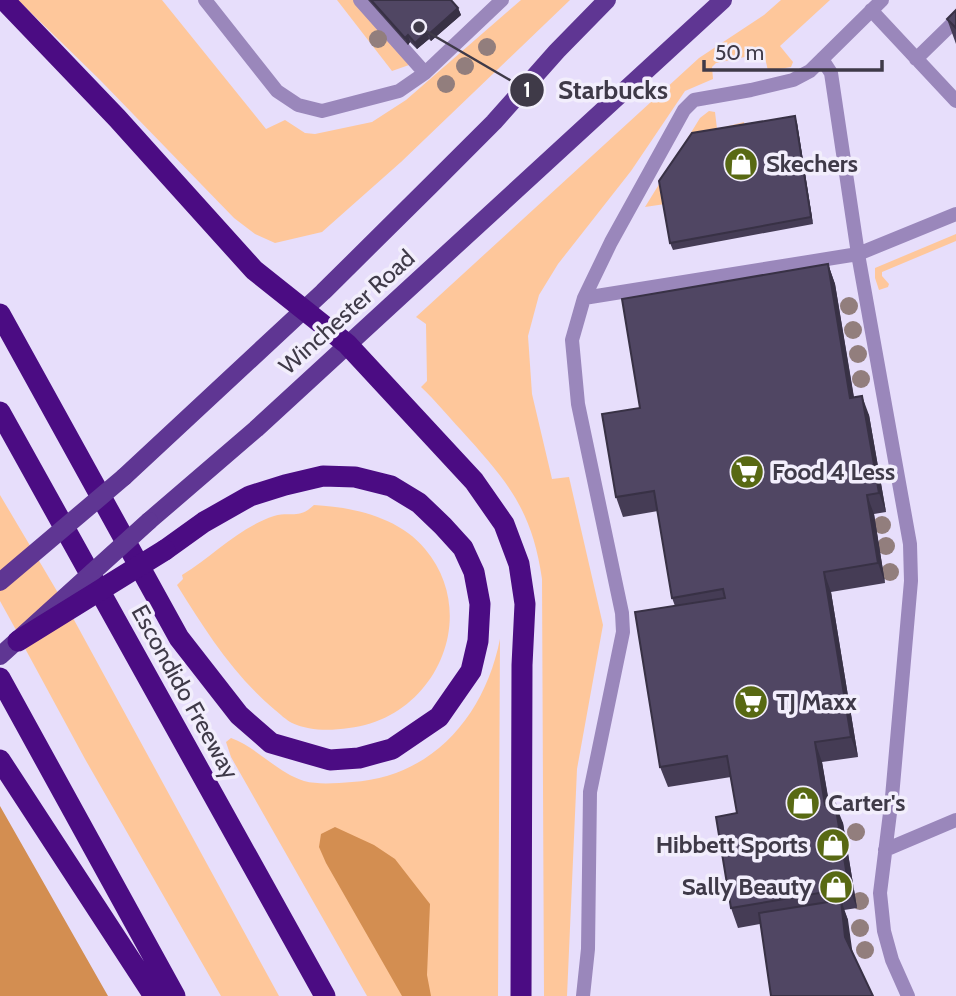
<svg xmlns="http://www.w3.org/2000/svg" width="956" height="996" font-family="Cabin,sans-serif">
<style>
.green{fill:#fec79b}
.forest{fill:#d38e51}
.lines{fill:none;stroke-linecap:round;stroke-linejoin:round}
.service{stroke:#9a87bb;stroke-width:14}
.primary{stroke:#5f3693;stroke-width:18}
.motorway{stroke:#4b0c83;stroke-width:21}
.primary-bridge{stroke:#5f3693;stroke-width:18}
.motorway-bridge{stroke:#4b0c83;stroke-width:21}
.tree{fill:#927e7d}
.wall{fill:#453c55}
.shaded-wall{fill:#383145}
.building{fill:#504663;stroke:#383145;stroke-width:2}
.labels{text-anchor:middle;stroke-width:7;stroke-linejoin:round;paint-order:stroke}
.poi-label{font-size:24px;font-weight:bold;fill:#3f3a48;stroke:#f2eefc;text-anchor:start}
.street-label{font-size:24px;fill:#3f3a48;stroke:#f2eefc}
.leader{fill:none;stroke:#3f3a48;stroke-width:2.5}
.callout-dot{fill:#3f3a48;stroke:#f2eefc;stroke-width:2.5}
.mark-label{font-size:21px;text-anchor:middle;font-weight:bold;fill:#fff}
.callout-label{font-size:26px;text-anchor:middle;font-weight:bold;fill:#3f3a48;stroke:#f2eefc;stroke-width:7;stroke-linejoin:round;paint-order:stroke}
</style>
<rect width="100%" height="100%" fill="#e7defb"/>
<!-- green -->
<path class="green" d="M18,0H162L266,129L285,120L305,133L315,134L372,122L406,100L521,0H570L401,162L322,232L275,243L255,234L234,218L100,80Z
M337,0H355L409,65L392,71Z
M781,0H830L780,46L793,62L791,67L768,71L764,53L716,63L712,67L713,79L685,91L631,171L558,264L539,295L528,336L532,394L552,479L569,477L603,625L577,769L567,996H544L542,579C532,509 507,481 461,430C448,416 435,400 421,387L427,381L426,324L416,317L699,58L764,15Z
M709,111L715,112L717,129L744,122L745,131L665,204L645,207L700,118Z
M956,234V241L882,272V276L889,284L888,287L879,290L875,278V268Z
M0,495L64,603L21,639L0,601Z
M314,505C352,507 399,517 425,549C482,617 434,719 349,728C329,731 310,731 292,723C286,720 280,714 275,710C234,676 205,630 177,585L183,579L182,575C213,556 238,528 274,516C291,511 298,520 314,505Z
M67,607L279,996H221L85,759L21,641Z
M500,639L498,996H367L231,757L226,742L231,738C258,748 276,772 304,781C319,785 337,783 352,782C433,777 485,715 500,639Z"/>
<!-- forest -->
<path class="forest" d="M0,806L108,996H0Z
M335,827L374,845L395,859L430,904L427,975L431,996H402L326,863L319,847L321,834Z"/>
<g class="lines">
<!-- service -->
<path class="service" d="M205,0L277,91L298,105L322,111L399,91L425,73L502,0
M360,0L425,73
M871,10L956,101
M822,59L831,73L858,254L910,544L911,581L892,797L880,893L884,931L892,960L908,996
M916,59L956,20
M584,298L858,254L956,214
M885,850L956,820
M583,996L588,949L590,792L623,632L622,613L578,404L572,340L584,298L611,242L684,110L694,100L751,90L793,80L810,71L882,0"/>
<!-- primary -->
<path class="primary" d="M124,477L323,292L430,186L494,122L557,51L607,0
M149,521L256,429L723,0"/>
<!-- motorway -->
<path class="motorway" d="M4,0L117,118L254,270L347,344L474,481L504,524L519,564L525,604L522,665L521,996
M0,314L179,638L239,715L271,743L330,760L359,758L392,749L439,717L471,671L478,641L480,604L474,572L463,548L443,526L419,503L391,486L355,477L323,476L285,485L250,496L204,522L165,550
M0,412L325,996
M0,678L175,996
M0,760L154,996"/>
<!-- primary-bridge -->
<path class="primary-bridge" d="M0,582L124,477
M0,656L149,521"/>
<!-- motorway-bridge -->
<path class="motorway-bridge" d="M18,641L165,550"/>
</g>
<!-- trees -->
<g class="tree">
<circle cx="378" cy="39" r="9"/>
<circle cx="487" cy="47" r="9"/>
<circle cx="465" cy="66" r="9"/>
<circle cx="446" cy="84" r="9"/>
<circle cx="849" cy="306" r="9"/>
<circle cx="853" cy="330" r="9"/>
<circle cx="858" cy="354" r="9"/>
<circle cx="861" cy="379" r="9"/>
<circle cx="882" cy="525" r="9"/>
<circle cx="886" cy="546" r="9"/>
<circle cx="890" cy="572" r="9"/>
<circle cx="856" cy="832" r="9"/>
<circle cx="860" cy="901" r="9"/>
<circle cx="860" cy="928" r="9"/>
<circle cx="865" cy="950" r="9"/>
</g>
<!-- wall -->
<path class="wall" d="M368,0H451L458,8L461,15L431,41L429,39L417,49L410,42L408,45Z
M956,10V44L947,19Z
M797,123L813,224L673,250L670,243Z
M828,264L835,284L854,397L869,415L886,512L874,514L885,583L831,592L858,757L822,762L829,804L843,823L857,908L844,910L848,920L760,924L738,928L731,908L737,813L731,777L668,787L660,767L675,606L672,598L658,511L623,517L616,497L640,408Z"/>
<!-- shaded-wall -->
<path class="shaded-wall" d="M458,8L461,15L431,41L429,34Z
M427,32L429,39L417,49L415,43Z
M408,35L410,42L408,45L405,38Z
M795,116L797,123L813,224L811,217Z
M828,264L835,284L857,417L850,398Z
M862,396L869,415L886,512L879,493Z
M867,495L874,514L885,583L878,563Z
M824,572L831,592L858,757L851,737Z
M815,742L822,762L833,825L825,805Z
M835,803L843,823L857,908L849,888Z
M841,900L848,920L853,956L845,937Z"/>
<!-- building -->
<path class="building" d="M371,0H451L458,8L429,34L427,32L415,43L408,35L405,38Z
M956,10V28L947,19Z
M795,116L811,217L670,243L659,181L692,133Z
M828,264L850,398L862,396L879,493L867,495L878,563L824,572L851,737L815,742L825,805L835,803L849,888L731,908L716,817L737,813L727,756L660,767L635,612L725,598L723,589L672,598L654,491L616,497L602,414L640,408L622,299Z
M841,900L845,937L873,996H771L759,913Z"/>
<!-- icons -->
<defs>
<g id="shop-disc" transform="scale(1.75)"><circle r="9.5" fill="#586913" stroke="#f2eefc"/><path d="M-5-2.5h2.3a2.7 3.5 0 0 1 5.4 0H5L5.5 6h-11ZM-1.5-2.5h3a1.5 2.3 0 0 0-3 0Z" fill="#fff"/></g>
<g id="supermarket-disc" transform="scale(1.75)"><circle r="9.5" fill="#586913" stroke="#f2eefc"/><path d="M-6-5.5h2.5l.6 2H6L4.5 2H-2.5L-4.4-4H-6ZM-1.5 3.2a1.3 1.3 0 1 0 .1 0ZM3 3.2a1.3 1.3 0 1 0 .1 0Z" fill="#fff"/></g>
</defs>
<g fill-rule="evenodd">
<use href="#shop-disc" x="741" y="164"/>
<use href="#supermarket-disc" x="747" y="472"/>
<use href="#supermarket-disc" x="751" y="702"/>
<use href="#shop-disc" x="803" y="803"/>
<use href="#shop-disc" x="833" y="845"/>
<use href="#shop-disc" x="836" y="887"/>
</g>
<g class="labels">
<!-- poi labels -->
<g class="poi-label">
<text x="766" y="172">Skechers</text>
<text x="772" y="480">Food 4 Less</text>
<text x="776" y="710">TJ Maxx</text>
<text x="828" y="811">Carter's</text>
<text x="808" y="853" text-anchor="end">Hibbett Sports</text>
<text x="812" y="895" text-anchor="end">Sally Beauty</text>
</g>
<!-- street labels -->
<g class="street-label">
<text transform="translate(347 312) rotate(-42)" y="8">Winchester Road</text>
<text transform="translate(185 692) rotate(61)" y="8">Escondido Freeway</text>
</g>
</g>
<!-- callouts -->
<path class="leader" d="M419 27L527 90"/>
<g class="callout-dot">
<circle cx="419" cy="27" r="7"/>
<circle cx="527" cy="90" r="18"/>
</g>
<g class="mark-label">
<text x="527" y="97">1</text>
</g>
<g class="callout-label">
<text x="613" y="99">Starbucks</text>
</g>
<!-- scale -->
<path d="M704 60v10h178v-10" fill="none" stroke="#3f3a48" stroke-width="3.5"/>
<text x="715" y="60" font-size="21" fill="#3f3a48" stroke="#f2eefc" stroke-width="5" paint-order="stroke">50 m</text>
</svg>
